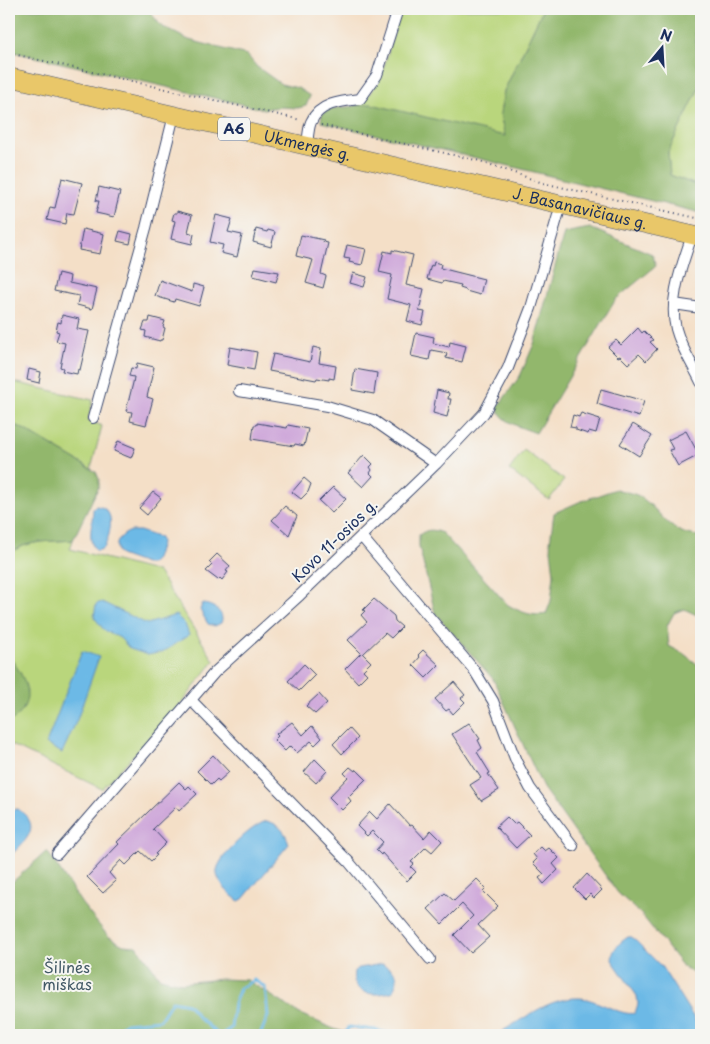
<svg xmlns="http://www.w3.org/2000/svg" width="710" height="1044" font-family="'Playpen Sans',sans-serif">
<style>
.green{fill:#b9d67c;stroke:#6a826d}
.forest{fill:#92b76c;stroke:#567365}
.water{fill:#6cb9e6;stroke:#4474a2}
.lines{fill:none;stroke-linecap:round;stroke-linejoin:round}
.stream{stroke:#6cb9e6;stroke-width:3}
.building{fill:#cfa9da}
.street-casing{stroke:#3c496e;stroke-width:12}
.highway-casing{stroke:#3c496e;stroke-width:19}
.path{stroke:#3c496e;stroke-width:2;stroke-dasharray:1 4;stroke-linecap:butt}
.street{stroke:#fff;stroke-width:10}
.highway{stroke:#e9c769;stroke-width:18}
.labels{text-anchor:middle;stroke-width:4;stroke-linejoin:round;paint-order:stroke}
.shield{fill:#f6f6f2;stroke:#5d6b8a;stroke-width:1}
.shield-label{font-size:14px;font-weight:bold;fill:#1b2f5e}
.street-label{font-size:15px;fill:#1b2f5e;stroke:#f6f6f2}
.park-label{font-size:15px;fill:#425966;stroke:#f6f6f2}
</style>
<rect width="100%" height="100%" fill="#f6f6f2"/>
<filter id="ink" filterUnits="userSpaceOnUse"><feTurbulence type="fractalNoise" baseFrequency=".02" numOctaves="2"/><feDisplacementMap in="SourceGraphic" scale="10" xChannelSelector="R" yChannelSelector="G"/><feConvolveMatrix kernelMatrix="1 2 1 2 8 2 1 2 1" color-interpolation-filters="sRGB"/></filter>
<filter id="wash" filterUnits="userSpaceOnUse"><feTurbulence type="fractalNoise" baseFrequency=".0096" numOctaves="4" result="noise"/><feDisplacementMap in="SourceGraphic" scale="20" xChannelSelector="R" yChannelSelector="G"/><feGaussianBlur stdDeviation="1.12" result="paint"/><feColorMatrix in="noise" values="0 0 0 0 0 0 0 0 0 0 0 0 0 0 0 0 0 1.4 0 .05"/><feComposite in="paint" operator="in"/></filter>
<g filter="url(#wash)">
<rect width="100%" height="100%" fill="#f4dfc7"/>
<!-- green -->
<path class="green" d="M401,9H543L504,91L500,114L505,137L371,104L353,107L371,93L382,73Z
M693,9L701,11V187L670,175L668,152L700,86Z
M9,381L93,400L88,420L102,426L91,469L20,427L9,424Z
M524,450L564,480L549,500L509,470Z
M73,540L70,549L158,572L214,661L181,704L102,789L9,744V721L12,720L21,674L9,656V555C24,539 52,542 73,540Z"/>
<!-- forest -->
<path class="forest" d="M9,9H148L161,26L189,40L247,55L257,67L281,84L298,88L310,96L306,106L298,108L280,107L263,109L9,51Z
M543,9H693L700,86L668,152L670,175L701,187V213L481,159L321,122L322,114L330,109L371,104L505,136L500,114L504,91Z
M590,228L652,254L656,266L616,299L536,433C521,427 504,424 497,408L520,376L534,344L564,233Z
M9,424L20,427L96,472L99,479V486L73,540C53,542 24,539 9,555Z
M616,489C624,492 636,493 642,498C665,515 668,534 700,536L701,541V617L684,609L674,613L667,626L669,646L684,654L701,667V972L694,973L685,969L641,914L618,893L543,788L493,679L435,613L419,546V535C427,529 432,529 442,533L508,605C521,612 532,617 546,614L551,601L554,574L550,542L554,513L579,502Z
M9,656C20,672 34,689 23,709C20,715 15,719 9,721Z
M47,851L82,904L108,936L123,945L137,946L160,978L181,983L221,979L247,980L300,1014L334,1029L354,1035H9V885Z"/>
<!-- water -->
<path class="water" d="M96,506C118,508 110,535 104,548L97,551C86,543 93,521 93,509Z
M131,531H140L160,538L161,543L156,559L151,564H145L120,555C112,544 120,535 131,531Z
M102,602L147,624L176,615L185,624L189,635L163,652L148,655L130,649L120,638L104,630L94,617L96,604Z
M202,604C211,604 226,612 221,623L215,626L208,624L200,610Z
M82,651L99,657L77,720L62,753L46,744Z
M18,809C44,827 25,841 9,857V810Z
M267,821C279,824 286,832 289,844L243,899L239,901C231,896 215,881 217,870C220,855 253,824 267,821Z
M628,937H632L661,966L694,1018L698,1027L697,1035H500L504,1030C527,1017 551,997 579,998C596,998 621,1017 635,1013L638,1004L637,996L612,960C612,949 619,943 628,937Z
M382,964C397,971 400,975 394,991C376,997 350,996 354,971L359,968Z"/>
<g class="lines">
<!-- stream -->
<path class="stream" d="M110,1035L126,1023L160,1020L172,1001L188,1004L199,1018L219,1035
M221,1035L231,1028L234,1004L240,988L254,980L265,987L268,1016L260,1035
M344,1035L349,1027L375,1030L395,1035"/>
</g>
<g id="blocks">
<!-- building -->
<path class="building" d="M62,178L82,183L74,214L67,213L65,224L47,220L50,207L55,208Z
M99,187L120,192L114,217L96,213L99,201H96Z
M177,211L192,215L188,232L194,234L192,244L171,239L175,221L172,220L174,213H177Z
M216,215L232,219L228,232L242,235L237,257L221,253L223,245L210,242Z
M83,229L104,234L100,254L79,250Z
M256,229L267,232L268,230L275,232L271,247L253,242Z
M120,231L132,234L130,244L117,241Z
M301,235L324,240L323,242L328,243L321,274L326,276L323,288L306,283L313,260L296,256Z
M347,245L366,249L362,265L349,262L350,259L344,258Z
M392,250L413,255L406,285L424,289L419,311L425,312L422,325L407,321L411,305L387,299L392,275L379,272L384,251L392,253Z
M434,262L441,264L440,268L484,279L480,295L466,291V290L460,288L461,285L443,281L442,283L427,279L431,265L433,266Z
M255,268L279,272L276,282L253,276Z
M58,273L70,276L69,283L97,289L92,309L77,305L79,296L54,291Z
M353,273L367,277L364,287L350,283Z
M160,280L192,292L193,284L204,287L199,306L175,299L174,302L155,296Z
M62,315L79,319L77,329L89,331L80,370L78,369L77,374L62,371L63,368L60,367L65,343L56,341L59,332L56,331L58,322L61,323Z
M150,317L165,321L163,327L165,328L162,340H160V341L145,337L146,331L142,330L145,322H149Z
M638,328L642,333L644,331L653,340L650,342L657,349L646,361L639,354L628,364L620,356L618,357L608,347L616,340L621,345Z
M416,333L434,337L433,343L449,347L450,342L466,346L462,362L446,358L447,353L431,350L429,360L411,356Z
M230,347L257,352L254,370L227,365Z
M313,347L321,349L319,363L336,366L334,379L329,378V380L317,378L316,380L269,371L273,354L310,362Z
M137,363L154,367L147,397L153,399L146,425L130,421L132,412L126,411L133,383L134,377L129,376L131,368L136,369Z
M29,369L41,372L39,383L27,380Z
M355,369L377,373L374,394L352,390Z
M601,389L644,401L639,417L597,404Z
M437,390L449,393L448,399H451L447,417L433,413Z
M581,413L600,419L596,433L589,431L588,434L576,430V428L570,427L573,415L579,417Z
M257,423L287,428L288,425L308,429L304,446L295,444L294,446L252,439L254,425H257Z
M633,424L652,436L639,456L620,444Z
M686,431L699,455L678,466L669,450L673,449L668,440Z
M118,441L135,448L131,458L114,451Z
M364,455L373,464L370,467L372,470L370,473L373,476L363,487L348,473Z
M304,478L311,484L308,492L301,499L292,492Z
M333,487L346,499L332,513L319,501Z
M153,492L161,498L147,515L139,508Z
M285,506L297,516L289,535L272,520Z
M217,554L230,566L226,571L228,572L222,580L220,578L218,580L206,571L212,565L209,562Z
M374,599L394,616L395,621L402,627L391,638L385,633L363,654L371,662L363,670L367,674L358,683L345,669L361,653L348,640L367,622L361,615L365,611L363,610Z
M423,650L439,665L426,678L413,665L420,657L418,655Z
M304,664L315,675L299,691L288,681Z
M454,682L465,695L461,698L465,702L453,714L449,709L446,711L435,699Z
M319,694L327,703L315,714L306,706Z
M292,722L303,735L312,726L322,738L315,745L311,741L297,753L290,746L285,751L274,740L278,736L276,734Z
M469,723L480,739L478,740L482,748L477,752L490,773L488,774L499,790L481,801L470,785L481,778L452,734Z
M349,728L358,738L342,754L333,744Z
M213,755L229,772L219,781L217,779L211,785L197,771Z
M315,759L327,771L316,783L304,772Z
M350,767L355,771L356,769L366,779L348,797L351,801L342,810L329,797L348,777L344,773Z
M179,782L186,789L189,786L197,794L179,811L176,807L153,829L166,843L155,854L157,855L151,861L140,851L126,865L121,860L109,873L116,881L103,893L87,877L119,844L117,842Z
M390,804L410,826L412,825L424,838L431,830L442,841L432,852L426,847L411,862L414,864L411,867L416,872L407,881L382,853L381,855L376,850L383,842L372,831L367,836L357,826L370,812L377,819Z
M507,817L514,824L517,822L530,835L516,848L496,827Z
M541,847L545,851L549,848L559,858L553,864L558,870L544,884L539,878L544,874L533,863L537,859L533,854Z
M587,874L602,890L594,898L590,894L585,899L574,888Z
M477,879L486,888L483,891L498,906L478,925L489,937L471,953L454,935L473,916L462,904L442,924L428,909L445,893L454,901Z"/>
</g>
</g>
<g filter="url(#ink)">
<use href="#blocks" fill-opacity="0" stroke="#3c496e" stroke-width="1"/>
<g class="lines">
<!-- street casing -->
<g class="street-casing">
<path id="street" d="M307,146C308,139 308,129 311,122C319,103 342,101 360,99L377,75L398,9
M692,235C683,264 668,298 676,329C681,348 693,365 701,382
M674,304L701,308
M239,391L327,406L373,420L436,464
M93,418L146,228L174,115
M361,536L474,670L493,701L516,761L530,788L573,846
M191,700L349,862L430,959
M57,854L215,672L300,595L436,464L484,413L508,368L531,308L561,205"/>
</g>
<!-- highway casing -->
<g class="highway-casing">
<g id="highway">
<path id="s1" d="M9,77L701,237"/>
</g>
</g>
<!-- path -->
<path class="path" d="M9,53L301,120
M321,125L480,161L543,183L701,219"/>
<!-- street -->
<use href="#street" class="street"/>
<!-- highway -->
<use href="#highway" class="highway"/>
</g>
</g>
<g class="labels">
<!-- shield labels -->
<rect class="shield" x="218" y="117.5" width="32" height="23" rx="4"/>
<g class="shield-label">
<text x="234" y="134">A6</text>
</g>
<!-- street labels -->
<g class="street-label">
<text dy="5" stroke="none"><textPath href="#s1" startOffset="306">Ukmergės g.</textPath></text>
<text dy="5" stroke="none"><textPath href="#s1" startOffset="586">J. Basanavičiaus g.</textPath></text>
<text transform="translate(335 541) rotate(-44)" y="5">Kovo 11-osios g.</text>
</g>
<!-- park labels -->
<g class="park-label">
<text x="67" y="973">Šilinės<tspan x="67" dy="17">miškas</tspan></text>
</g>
</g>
<!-- margin -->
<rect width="710" height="1044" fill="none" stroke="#f6f6f2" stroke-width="30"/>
<!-- north arrow -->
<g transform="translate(662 48) rotate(18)" stroke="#f6f6f2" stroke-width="4" paint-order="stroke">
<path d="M0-4L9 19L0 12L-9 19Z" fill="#1b2f5e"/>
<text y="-8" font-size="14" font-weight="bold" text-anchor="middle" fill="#1b2f5e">N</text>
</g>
</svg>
